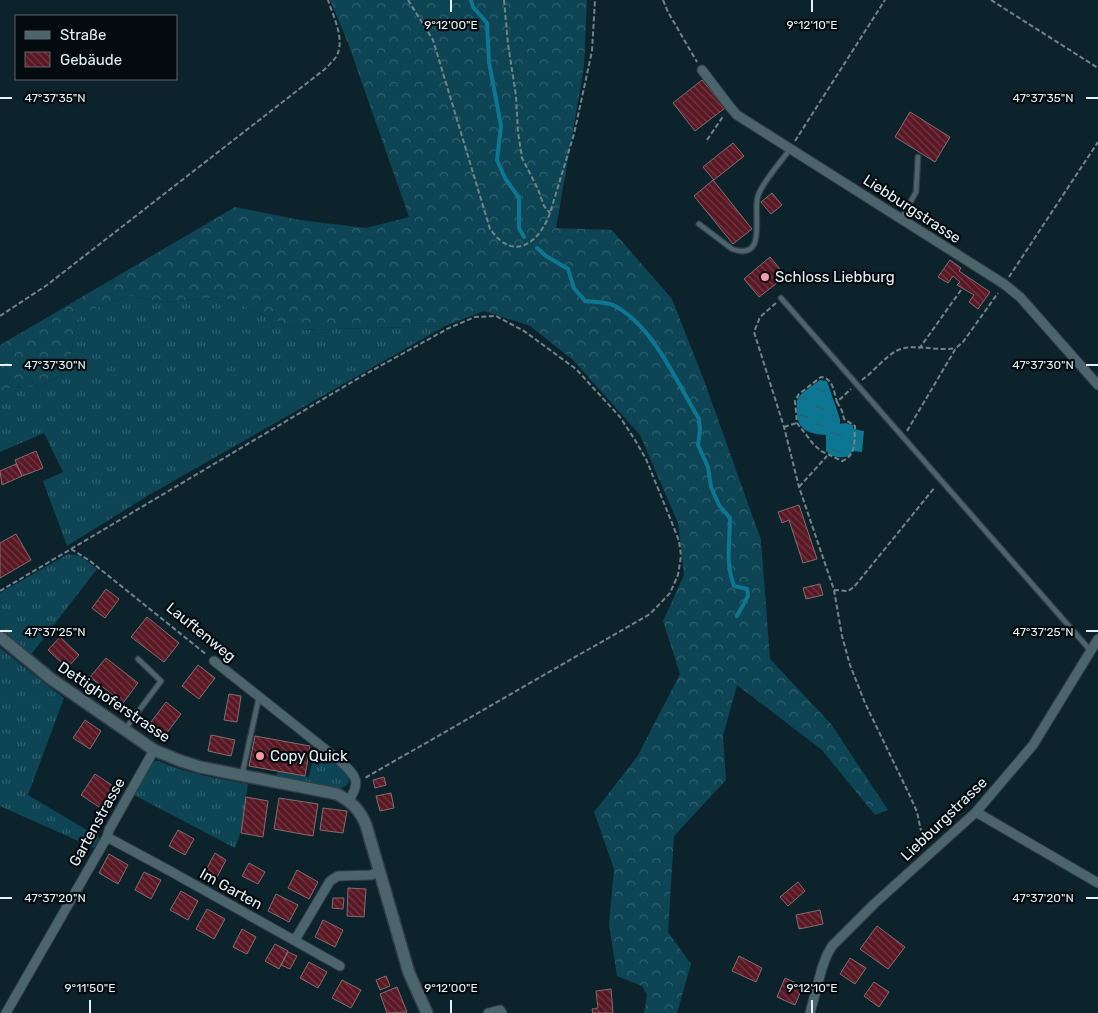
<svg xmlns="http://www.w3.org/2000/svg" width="1098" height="1013" font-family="Rubik,sans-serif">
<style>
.grass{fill:url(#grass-tufts)}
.forest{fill:url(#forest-crowns)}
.water{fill:url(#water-ripples)}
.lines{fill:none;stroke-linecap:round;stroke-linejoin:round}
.stream{stroke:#0d7793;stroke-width:4}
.building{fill:url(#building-back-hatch);stroke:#856c6e}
.service-casing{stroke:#323e45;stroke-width:7}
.minor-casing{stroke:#323e45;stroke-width:11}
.tertiary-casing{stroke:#323e45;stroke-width:14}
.path{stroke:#72848b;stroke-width:2;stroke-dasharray:5 2.5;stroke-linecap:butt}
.service{stroke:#4c646c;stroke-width:4.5}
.minor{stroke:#4c646c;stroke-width:9}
.tertiary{stroke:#4c646c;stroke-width:11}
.ticks{fill:none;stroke:#e3f0f5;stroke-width:2}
.poi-dot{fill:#f49aa4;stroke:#040b0e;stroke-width:2}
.labels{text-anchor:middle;stroke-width:4.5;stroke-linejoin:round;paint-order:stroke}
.street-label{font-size:15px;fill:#e3f0f5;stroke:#040b0e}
.poi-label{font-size:15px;fill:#e3f0f5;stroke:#040b0e;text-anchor:start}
.ticks-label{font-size:12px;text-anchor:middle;fill:#e3f0f5;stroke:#040b0e;stroke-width:4.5;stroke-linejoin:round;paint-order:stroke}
</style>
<defs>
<pattern id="grass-tufts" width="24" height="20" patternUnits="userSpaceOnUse" patternTransform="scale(1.25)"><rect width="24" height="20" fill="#0d4555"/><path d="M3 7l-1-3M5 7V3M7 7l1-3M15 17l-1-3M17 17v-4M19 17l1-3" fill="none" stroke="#30606e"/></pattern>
<pattern id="forest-crowns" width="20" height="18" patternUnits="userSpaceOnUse" patternTransform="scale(1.25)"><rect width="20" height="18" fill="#0d4555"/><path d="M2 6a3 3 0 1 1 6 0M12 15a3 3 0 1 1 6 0" fill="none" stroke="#30606e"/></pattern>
<pattern id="water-ripples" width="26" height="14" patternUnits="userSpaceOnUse" patternTransform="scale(1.25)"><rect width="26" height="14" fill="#0d7793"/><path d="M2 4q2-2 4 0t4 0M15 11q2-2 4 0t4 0" fill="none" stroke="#28606e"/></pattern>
<pattern id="building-back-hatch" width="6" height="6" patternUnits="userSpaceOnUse" patternTransform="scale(1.25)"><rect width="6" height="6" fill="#591824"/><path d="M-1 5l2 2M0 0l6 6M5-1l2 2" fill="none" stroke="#713a44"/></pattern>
</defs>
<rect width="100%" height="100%" fill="#0d232b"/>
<!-- grass -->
<path class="grass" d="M130,296L164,302L222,297L299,330L445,326L149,495L67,546L43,481L63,472L44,433L0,452V392L10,388L41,386L68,371L76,325L82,313Z
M68,554L80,556L97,569L30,656L0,630V593Z
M0,648L64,698L28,795L100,838L94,848L0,806Z
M316,744C325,752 370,783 337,789L277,776V771L309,777Z
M155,761H159C187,774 218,778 248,784L240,834L235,848L134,795L150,765Z"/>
<!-- forest -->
<path class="forest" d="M330,0H587L584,67L556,228L612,230L672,299L705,383L761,540L770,659L831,724L888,810L875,815L822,750L737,685L723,736L726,780L674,836L668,932L691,964L677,1013H644L647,995L642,986L617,976L609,924L614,869L594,812L637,757L680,674L663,621L684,575L678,523L640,435L573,360L530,326L484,311L445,326L299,330L222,297L164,302L130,296L82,313L76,325L68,371L41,386L10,388L0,392V345L235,207L300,220L366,228L409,217L348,43Z"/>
<!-- water -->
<path class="water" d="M820,380L827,381L840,419V424L845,423L853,425V429L864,431L862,452L852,451L851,455C842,459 833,458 826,451V435C811,434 798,431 797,414C797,409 796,402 798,398C800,394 815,384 820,380Z"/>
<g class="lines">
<!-- stream -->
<path class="stream" d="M471,0L473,7L487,23L489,62L501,126L497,160L505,178L519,198V228L524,237
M537,248L546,256L568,269L574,288L585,301C594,302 607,302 615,306C654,327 677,383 699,419L700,430L698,445L708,467L711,487L719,505L730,518C730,543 725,561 734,586L747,589L748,596L737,616"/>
</g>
<!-- building -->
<path class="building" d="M702,80L725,108L695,131L673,103Z
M910,112L950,137L935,162L895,137Z
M733,143L744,156L714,180L703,167Z
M713,180L752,229L733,244L694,196Z
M772,193L782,205L771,214L761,202Z
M770,257L786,276L759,297L744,279Z
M950,260L961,268L959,271L990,292L978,309L969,302L974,295L957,285L960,282L953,276L948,283L938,277Z
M36,451L43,468L22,476L15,460Z
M16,464L22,476L2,485L0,471Z
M799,505L817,559L803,563L789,520L782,523L778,512Z
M16,534L31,560L0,578V543Z
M820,584L823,595L806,599L803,588Z
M106,589L119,599L105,618L92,608Z
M147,617L179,643L164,662L131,637Z
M60,637L79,655L67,668L48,650Z
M106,658L138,683L123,703L90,677Z
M198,665L215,678L199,699L182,686Z
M229,694L241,696L237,722L224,720Z
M166,702L181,714L166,734L151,722Z
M85,720L101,731L90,749L73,738Z
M211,735L235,740L231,756L208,751Z
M255,736L310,746L305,776L249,766Z
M95,774L116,788L102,809L81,795Z
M384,777L386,785L375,788L373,780Z
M391,793L394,808L380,811L376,796Z
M246,797L268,801L263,837L241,833Z
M279,798L318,804L313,836L274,829Z
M323,808L347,811L343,833L320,830Z
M178,830L194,839L185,855L169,846Z
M215,853L226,860L216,879L205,872Z
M109,854L128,865L118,884L99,873Z
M249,863L265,872L258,884L242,876Z
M297,870L318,882L309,899L288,888Z
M144,872L161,880L151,899L135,890Z
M798,882L805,891L788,906L780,897Z
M348,888L366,889L364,917L347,916Z
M181,891L198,901L188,920L170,910Z
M276,894L298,905L289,922L268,911Z
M333,898H344L343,909L332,908Z
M207,909L225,919L214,939L196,929Z
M820,910L823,924L799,929L796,915Z
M323,920L343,930L335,947L315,937Z
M877,926L905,947L888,969L860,949Z
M242,929L256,937L247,954L233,947Z
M275,944L288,951L279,969L265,961Z
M288,952L297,956L290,969L281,965Z
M739,956L762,968L756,982L732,971Z
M850,958L866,968L855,984L840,974Z
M309,962L327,972L318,988L300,978Z
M386,976L390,986L380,990L376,980Z
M785,978L803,986L795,1005L777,997Z
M342,980L361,990L351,1008L332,998Z
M874,982L889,992L879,1007L864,996Z
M397,987L407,1012L387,1013L380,994Z
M611,989L613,1013H593L592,1009L598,1008L596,991Z"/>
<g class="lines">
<!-- service casing -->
<g class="service-casing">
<path id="service" d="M901,219L916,192L918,157
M699,224L732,249C769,262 752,212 758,196C761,184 783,159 791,148
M781,298L1090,650
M126,728L161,681L138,659
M242,775L259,697"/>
</g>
<!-- minor casing -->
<g class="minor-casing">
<path id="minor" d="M702,70L730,107L737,115L1004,284L1020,297L1098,385
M214,661L340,761C355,775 362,781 349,800
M976,812L1098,883
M107,837L170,871L340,966
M295,940L330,881L338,876L371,875L379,872
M6,1013L107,837L109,830L154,750
M488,1013L500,1010L502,1013
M810,1013L822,968L827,955L832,946L874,904L976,812L1033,745L1098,639"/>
</g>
<!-- tertiary casing -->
<g class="tertiary-casing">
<path id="tertiary" d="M0,637L50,678L154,750L181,761L200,767L337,794C352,802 360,810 366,825L409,973L427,1013"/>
</g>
<!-- path -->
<path class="path" d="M408,0L433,40L490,229C493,233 497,238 501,241C524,258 543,233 550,213L574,134L592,51L595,0
M504,0L508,44L516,96L518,132L522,158L538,189L544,206L550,213
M663,0L668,12L697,62
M991,0L1098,68
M707,140L724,115
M795,141L885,0
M1009,277L1098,142
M776,303L760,317L754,332L784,427L799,487L834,590L842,636L850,665L865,703L910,796L917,812L924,845
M0,316L47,285L325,69C329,65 333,61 336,57C346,40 333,16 328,0
M919,349L961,290
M862,380C873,372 887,355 898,350C916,343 937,352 956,348
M837,402L842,411L844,419L855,426C854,441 857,455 842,461L821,451L814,445L797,423L795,401L799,394L821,377C833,378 834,392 837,402L851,389
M784,427L797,423
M907,431L956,348L963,342L998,293
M799,487L827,456
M71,549L362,376L449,328L475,317L496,316L524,331L576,369L620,417L635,440L646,459L670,518L679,541L681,556L678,575L670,593L650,614L365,778
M834,590L848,591L854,587L935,487
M0,591L71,549L90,561L207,655"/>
<!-- service -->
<use href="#service" class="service"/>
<!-- minor -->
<use href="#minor" class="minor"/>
<!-- tertiary -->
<use href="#tertiary" class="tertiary"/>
</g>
<!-- ticks -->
<path class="ticks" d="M451,0V12M812,0V12M0,98H12M1086,98H1098M0,365H12M1086,365H1098M0,631H12M1086,631H1098M0,898H12M1086,898H1098M90,1000V1013M451,1000V1013M812,1000V1013"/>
<!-- markers -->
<g class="poi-dot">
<circle cx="765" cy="277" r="5"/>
<circle cx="260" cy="756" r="5"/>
</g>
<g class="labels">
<!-- street labels -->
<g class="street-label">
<text transform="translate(912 209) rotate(33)" y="5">Liebburgstrasse</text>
<text transform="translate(201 632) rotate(39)" y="5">Lauftenweg</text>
<text transform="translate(114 702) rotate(34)" y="5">Dettighoferstrasse</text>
<text transform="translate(944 819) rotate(-44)" y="5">Liebburgstrasse</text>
<text transform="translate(97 822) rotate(-61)" y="5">Gartenstrasse</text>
<text transform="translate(231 889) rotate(29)" y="5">Im Garten</text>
</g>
<!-- poi labels -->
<g class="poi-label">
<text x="775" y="282">Schloss Liebburg</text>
<text x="270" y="761">Copy Quick</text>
</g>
</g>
<g class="ticks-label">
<text x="451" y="29">9°12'00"E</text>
<text x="812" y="29">9°12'10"E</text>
<text x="55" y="102">47°37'35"N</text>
<text x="1043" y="102">47°37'35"N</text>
<text x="55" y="369">47°37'30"N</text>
<text x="1043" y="369">47°37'30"N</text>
<text x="55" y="636">47°37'25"N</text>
<text x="1043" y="636">47°37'25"N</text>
<text x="55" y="902">47°37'20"N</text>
<text x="1043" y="902">47°37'20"N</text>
<text x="90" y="992">9°11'50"E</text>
<text x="451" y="992">9°12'00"E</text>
<text x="812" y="992">9°12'10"E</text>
</g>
<!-- legend -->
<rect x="15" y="15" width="162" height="65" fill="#040b0e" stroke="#5d676a"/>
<rect x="25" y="31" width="25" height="8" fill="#4c646c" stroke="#5d676a"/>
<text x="60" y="40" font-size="15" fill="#e3f0f5">Straße</text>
<rect x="25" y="52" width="25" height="15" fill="url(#building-back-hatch)" stroke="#5d676a"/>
<text x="60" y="65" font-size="15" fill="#e3f0f5">Gebäude</text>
</svg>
